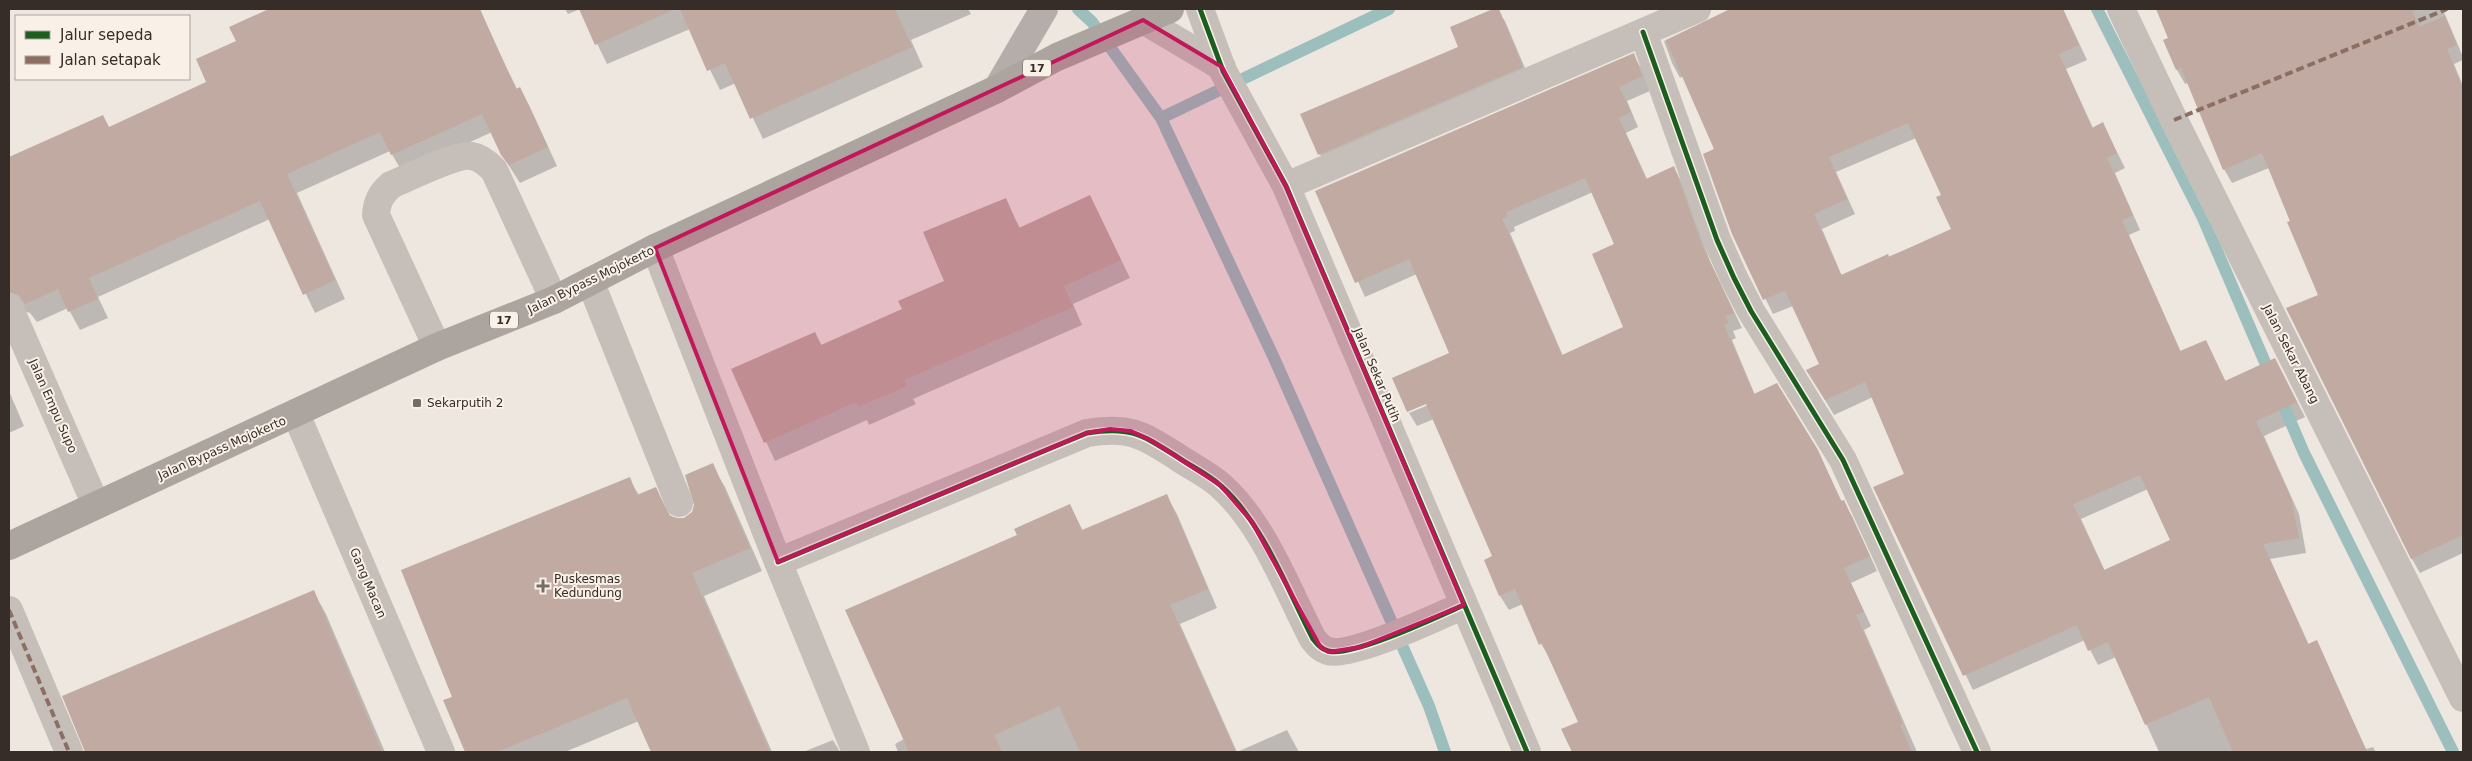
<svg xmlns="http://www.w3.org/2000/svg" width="2472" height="761" font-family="'DejaVu Sans',sans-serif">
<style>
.shadow{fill:#0003;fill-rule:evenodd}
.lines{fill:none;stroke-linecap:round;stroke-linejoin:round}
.stream{stroke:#9cbfbe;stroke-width:12}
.building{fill:#c0aaa2;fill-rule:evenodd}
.minor{stroke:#c6bfb9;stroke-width:28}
.major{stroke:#b4ada9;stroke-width:28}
.highway{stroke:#aca59f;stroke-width:28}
.quiet{stroke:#8d6e63;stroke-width:4;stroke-dasharray:8 4;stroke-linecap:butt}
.cycleway-casing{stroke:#f9f1e8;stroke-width:8}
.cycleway{stroke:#1b5e20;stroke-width:5}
.marked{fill:#c2185b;fill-opacity:0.2;stroke:#c2185b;stroke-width:4;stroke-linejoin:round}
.poi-dot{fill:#766d68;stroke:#f9f1e8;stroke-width:2}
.labels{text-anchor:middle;stroke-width:4;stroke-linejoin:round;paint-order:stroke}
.shield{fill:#f9f1e8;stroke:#706762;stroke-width:1}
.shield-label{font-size:11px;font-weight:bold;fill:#362c28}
.street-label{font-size:12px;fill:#362c28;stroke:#f9f1e8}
.poi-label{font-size:12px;fill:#362c28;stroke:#f9f1e8;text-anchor:start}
</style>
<rect width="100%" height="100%" fill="#ede7e0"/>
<!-- shadow -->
<path class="shadow" d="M272,9H452L458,21L479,11L517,89L520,88L530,107L557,166L520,183L502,155L492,132L403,173L390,151L297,193L345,299L315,313L270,219L98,297L108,318L80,330L68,308L37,322L30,313L22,310L9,315V159L103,117L109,128L208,83L237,42L231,27Z
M565,9H580L568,14Z
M580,9H968L971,14L911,40L923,67L763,139L736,83L720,90L690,29L607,64Z
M1496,9L1505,21L1530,80L1326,167L1302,115L1460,47L1451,28Z
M1730,9H2063L2087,60L2066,69L2093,128L2103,124L2125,168L2115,173L2140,230L2129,235L2181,352L2206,341L2226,382L2275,359L2305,417L2264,436L2299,514L2306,553L2270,559L2309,645L2316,641L2366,749L2373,747L2376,752H2159L2116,657L2098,665L2085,640L1973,690L1874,488L1905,474L1873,397L1834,415L1816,385L1820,365L1793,306L1773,314L1733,234L1716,149L1683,76L1680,78L1672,63L1664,41L1704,24ZM1916,138L1943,195L1953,230L1842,276L1822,229L1855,214L1836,172ZM2148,489L2172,541L2105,571L2081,519Z
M2163,9H2451L2444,12L2463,57V60L2454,64L2463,86V553L2420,573L2412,559L2287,309L2320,296L2269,168L2232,183L2224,169L2188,83L2185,84L2177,70L2164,41L2169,39L2158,11Z
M1633,55L1642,69L1650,91L1627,101L1638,127L1626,133L1647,179L1674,168L1682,182L1710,261L1742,328L1733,331L1736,338L1732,340L1755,395L1817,450L1842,502L1852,516L1877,571L1851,583L1871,626L1864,630L1917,752H1813L1804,732L1758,752H1573L1563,730L1579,723L1550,658L1541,644L1523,604L1509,610L1500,596L1485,560L1494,557L1434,419L1417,426L1409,413L1433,403L1450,353L1417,274L1365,297L1317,191ZM1593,192L1616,245L1625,328L1563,356L1510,233L1515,231L1514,227Z
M1090,196L1130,278L1073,304L1082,325L913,399L916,404L869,425L867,420L775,461L733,370L815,333L822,346L904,310L946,282L1005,199L1020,228Z
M9,391L24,426L9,433Z
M712,465L725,487L762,571L704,596L772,752H652L639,721L565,752H467L445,701L453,697L629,479L639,495L655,488L671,517L685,519L693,513Z
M1166,495L1177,514L1217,608L1180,624L1237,752L1287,730L1299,752H898L895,744L904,739L1018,536L1070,506L1083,531Z
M313,591L326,614L385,752H87L64,697Z
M833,740L840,752H803Z"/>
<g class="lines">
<!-- stream -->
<path class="stream" d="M1078,9L1092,22L1161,118L1274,358L1429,706L1445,752
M2097,9L2202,216L2304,453L2453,752
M1161,118L1389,9"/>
</g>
<!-- building -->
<path class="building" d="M269,9H480L516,89L520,87L548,147L509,165L501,155L482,114L391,155L380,132L287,174L335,280L303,295L260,201L89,278L98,299L68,312L58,289L25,304L19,295L9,292V157L103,115L109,127L206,82L196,59L236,41L229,27Z
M579,9H675L595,45Z
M680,9H895L912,47L750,119L725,63L707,71Z
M1493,9H1499L1523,67L1318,155L1300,114L1458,47L1450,27Z
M1730,9H2063L2079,45L2059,54L2092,128L2103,122L2117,153L2107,158L2133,215L2122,220L2180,351L2206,340L2225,381L2275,358L2297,402L2256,421L2291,498L2299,538L2263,544L2308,644L2317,640L2367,752H2233L2209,697L2145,725L2108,642L2088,651L2077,625L1963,676L1873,487L1904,474L1865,382L1825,400L1806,370L1819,364L1785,291L1763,300L1732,234L1703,154L1714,149L1666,40ZM1908,123L1941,195L1936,197L1951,229L1889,257L1888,254L1841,275L1814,214L1847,199L1829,157ZM2140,475L2170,540L2104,570L2073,504Z
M2156,9H2412L2419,27L2445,16L2457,45L2447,49L2463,89V535L2411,559L2286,308L2318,295L2287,222L2290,221L2262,153L2223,170L2181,68L2176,70L2163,40L2168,38Z
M1634,53L1642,76L1619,87L1631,112L1619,118L1646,179L1674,166L1702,245L1734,313L1726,316L1729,323L1724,325L1754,394L1777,383L1818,450L1841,501L1844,500L1870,556L1844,568L1864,612L1856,615L1903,724L1900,725L1912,752H1572L1561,729L1578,722L1542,643L1539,645L1515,589L1499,596L1484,560L1492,556L1426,404L1407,412L1392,378L1449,353L1409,259L1355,283L1315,191ZM1585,178L1614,244L1592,254L1623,327L1562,355L1502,218L1508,216L1506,212Z
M1090,195L1121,260L1064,286L1073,307L904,380L907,386L858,407L856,402L764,443L731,369L815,332L821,345L902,309L898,301L944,281L923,232L1006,198L1019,228Z
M713,463L750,548L692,573L770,752H651L627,698L497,752H465L443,700L452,697L401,570L630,477L637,495L656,487L669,515L676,518H684L692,512L694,505L685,475Z
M1167,494L1208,589L1170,605L1236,752H1080L1059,706L994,735L1002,752H909L845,610L1017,535L1014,529L1070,504L1082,530Z
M314,590L382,752H85L62,696Z"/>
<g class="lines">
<!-- minor -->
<path class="minor" d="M1200,9L1223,71L1286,186L1527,752
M2121,9L2174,120L2463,698
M1143,20L1222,67
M1643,32L1717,240L1734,278L1751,311L1843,460L1977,752
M1286,186L1697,9
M655,248L778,562L856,752
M590,281L679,503
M9,307L96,505
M437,347L376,215C377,201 381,194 391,185C408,178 455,154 471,156C480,157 488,164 494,170L554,300
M296,414L441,752
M778,562L1087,433C1129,426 1141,434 1176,456C1190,466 1208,474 1221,486C1263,523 1287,589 1313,639C1317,644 1321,649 1328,651C1351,658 1439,616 1464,605
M9,610L69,752"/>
<!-- major -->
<path class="major" d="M997,89L1044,9"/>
<!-- highway -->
<path class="highway" d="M9,546L437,347L554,300L655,248L997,89L1057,57L1170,9"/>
<!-- quiet -->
<path class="quiet" d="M2174,120L2447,9
M9,610L69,752"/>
<!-- cycleway casing -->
<g class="cycleway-casing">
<path id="cycleway" d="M1200,9L1223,71L1286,186L1527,752
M1643,32L1717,240L1734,278L1751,311L1843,460L1977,752
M778,562L1087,433C1129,426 1141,434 1176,456C1190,466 1208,474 1221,486C1263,523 1287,589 1313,639C1317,644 1321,649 1328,651C1351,658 1439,616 1464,605"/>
</g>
<!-- cycleway -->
<use href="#cycleway" class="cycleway"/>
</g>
<!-- marked area -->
<path class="marked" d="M1143,20L1222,67L1286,186L1464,605L1361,647L1329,652L1321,648L1252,522L1220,485L1152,441L1131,431L1110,429L1087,433L778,562L655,248Z"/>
<!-- markers -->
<g class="poi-dot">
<rect x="412" y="398" width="10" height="10" rx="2.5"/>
<path d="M540.5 578.5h5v5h5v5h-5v5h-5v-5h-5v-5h5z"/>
</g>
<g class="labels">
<!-- shield labels -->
<g class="shield">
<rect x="1023" y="59.5" width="28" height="17" rx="4"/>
<rect x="490" y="311.5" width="28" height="17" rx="4"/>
</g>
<g class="shield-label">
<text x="1037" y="72">17</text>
<text x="504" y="324">17</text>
</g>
<!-- street labels -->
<g class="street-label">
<text transform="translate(591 280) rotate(-26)" y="4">Jalan Bypass Mojokerto</text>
<text transform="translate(2291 354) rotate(63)" y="4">Jalan Sekar Abang</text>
<text transform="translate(1377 375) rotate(67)" y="4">Jalan Sekar Putih</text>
<text transform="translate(53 406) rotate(66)" y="4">Jalan Empu Supo</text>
<text transform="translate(222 448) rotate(-24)" y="4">Jalan Bypass Mojokerto</text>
<text transform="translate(368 583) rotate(67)" y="4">Gang Macan</text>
</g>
<!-- poi labels -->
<g class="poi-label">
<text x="427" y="407">Sekarputih 2</text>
<text x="554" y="583">Puskesmas<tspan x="554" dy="14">Kedundung</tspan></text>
</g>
</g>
<!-- border -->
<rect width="2472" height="761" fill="none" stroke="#362c28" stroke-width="20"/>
<!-- legend -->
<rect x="15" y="15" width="175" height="65" fill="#f9f1e8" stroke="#aba29b"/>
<rect x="25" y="31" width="25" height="8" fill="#1b5e20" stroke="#aba29b"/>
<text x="60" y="40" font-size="15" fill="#362c28">Jalur sepeda</text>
<rect x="25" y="56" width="25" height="8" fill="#8d6e63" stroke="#aba29b"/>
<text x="60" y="65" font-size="15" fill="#362c28">Jalan setapak</text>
</svg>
